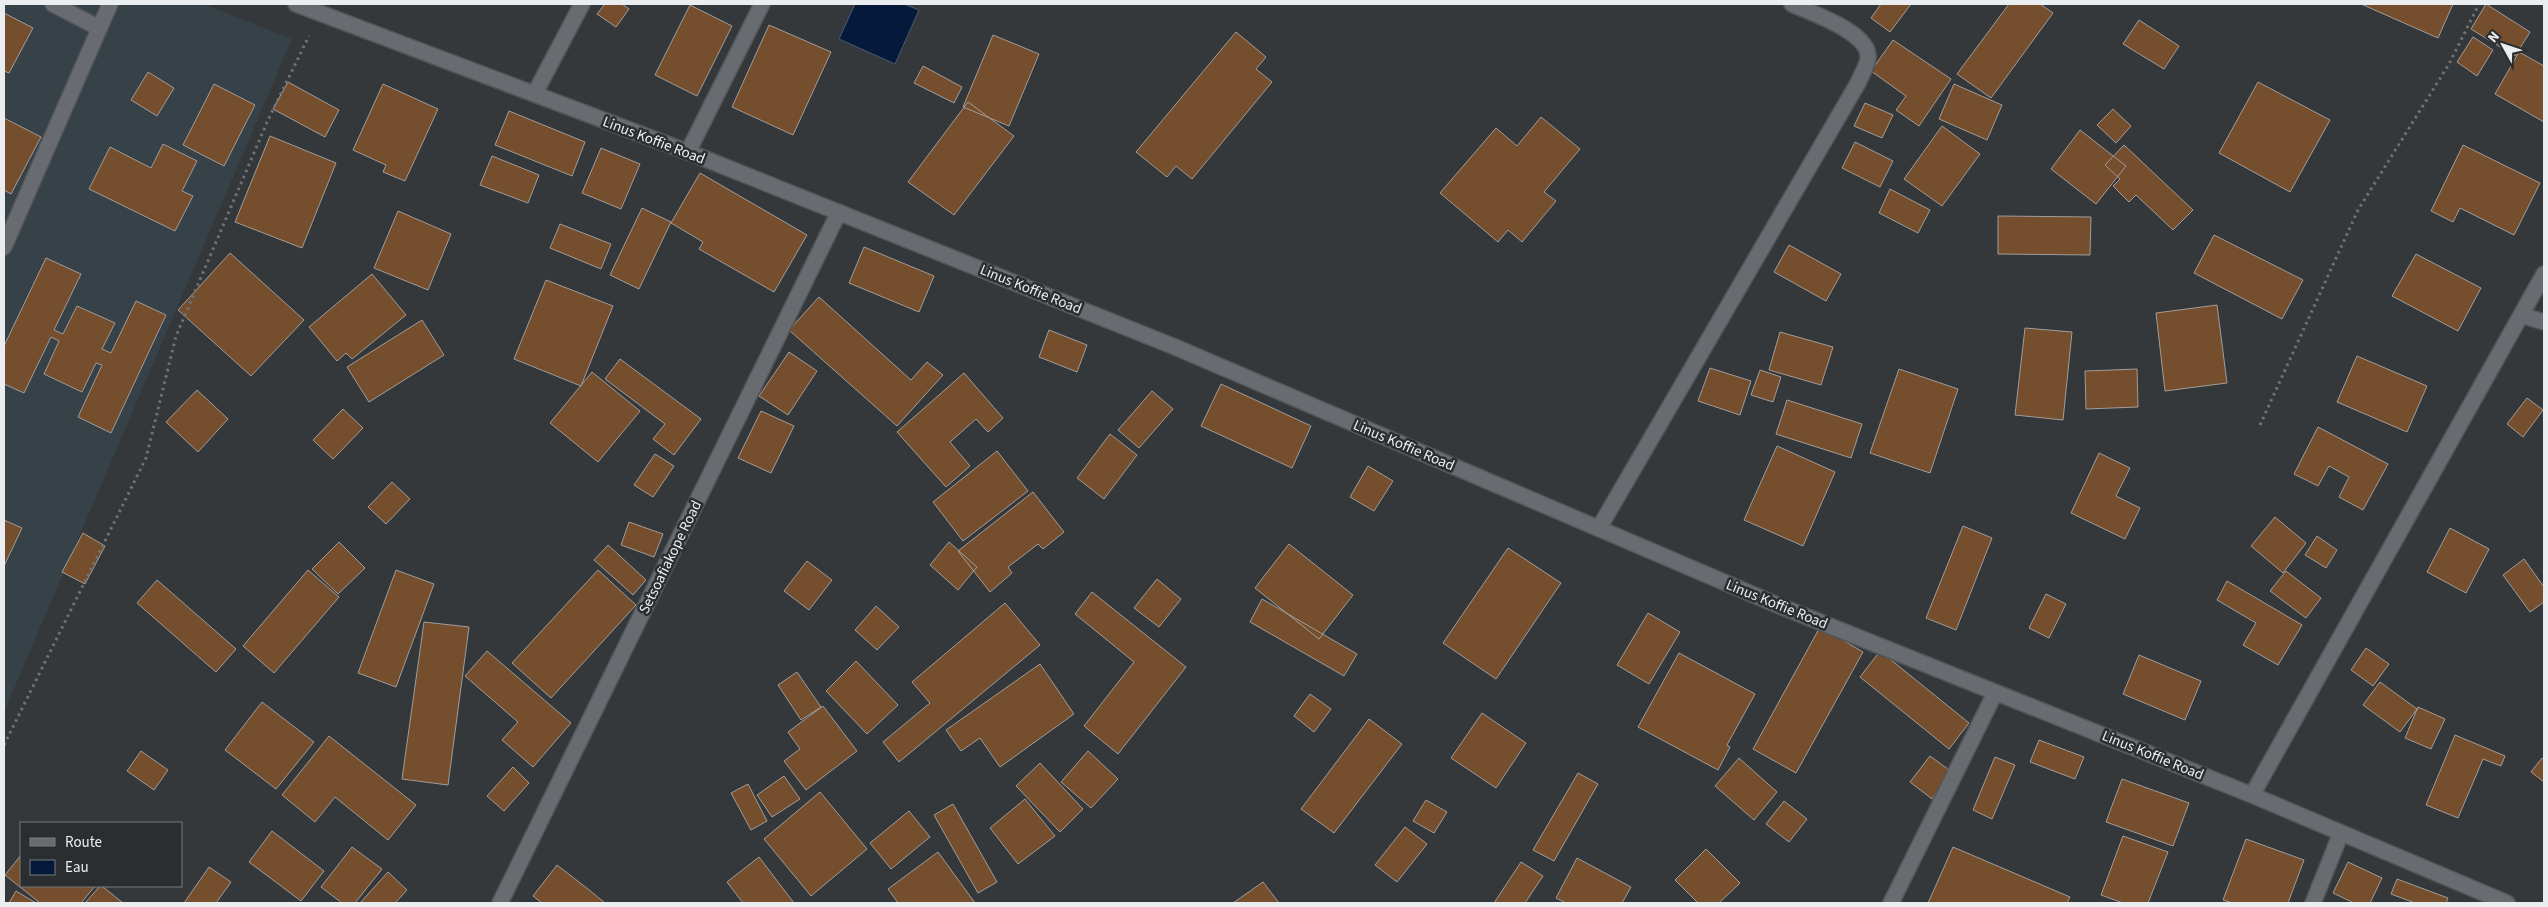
<svg xmlns="http://www.w3.org/2000/svg" width="2548" height="907" font-family="'Source Sans 3',sans-serif">
<style>
.built{fill:#374148}
.water{fill:#05193a;stroke:#4a5971}
.building{fill:#744e2d;stroke:#a29d9a}
.lines{fill:none;stroke-linecap:round;stroke-linejoin:round}
.lane-casing{stroke:#515558;stroke-width:18}
.street-casing{stroke:#515558;stroke-width:18}
.path{stroke:#6f7375;stroke-width:3;stroke-dasharray:2.5 4;stroke-linecap:butt}
.lane{stroke:#686c70;stroke-width:15}
.street{stroke:#686c70;stroke-width:15}
.labels{text-anchor:middle;stroke-width:5;stroke-linejoin:round;paint-order:stroke}
.street-label{font-size:15px;fill:#ebeef0;stroke:#2a2e31}
</style>
<rect width="100%" height="100%" fill="#34383b"/>
<!-- built -->
<path class="built" d="M4,4H204L292,39L4,712Z"/>
<!-- water -->
<path class="water" d="M855,4H904L919,10L895,64L839,39Z"/>
<!-- building -->
<path class="building" d="M605,4H622L629,9L616,27L597,14Z
M1881,4H1911L1890,32L1871,18Z
M2009,4H2040L2053,13L1991,98L1957,74Z
M2361,4H2453L2438,38Z
M2486,4L2530,32L2515,56L2471,29Z
M690,5L732,26L697,96L655,75Z
M4,13L33,28L9,73L4,71Z
M2139,20L2179,46L2164,69L2123,44Z
M769,25L831,52L793,135L732,107Z
M1236,32L1266,57L1256,69L1272,82L1192,179L1176,166L1167,177L1136,152Z
M993,35L1039,54L1009,126L963,107Z
M2473,37L2493,50L2477,76L2457,62Z
M1893,40L1951,79L1919,126L1896,110L1906,96L1871,71Z
M2519,52L2544,66V122L2495,94Z
M923,66L962,87L954,103L914,83Z
M148,72L174,88L157,116L131,100Z
M288,82L339,110L325,137L273,109Z
M2258,82L2330,120L2290,192L2219,153Z
M214,84L255,105L224,166L183,145Z
M383,84L438,109L405,181L383,172L386,165L353,150Z
M1954,84L2002,105L1987,140L1939,119Z
M968,102L1014,136L954,215L908,182Z
M1865,103L1893,115L1882,138L1854,126Z
M2113,109L2131,126L2116,143L2097,125Z
M509,111L585,142L572,176L495,145Z
M1541,117L1580,149L1544,192L1556,201L1522,242L1508,230L1498,242L1440,193L1496,128L1517,146Z
M4,118L41,137L11,194L4,190Z
M1942,126L1980,154L1942,206L1904,179Z
M2080,130L2126,166L2096,204L2051,169Z
M270,136L336,163L302,248L235,222Z
M1855,142L1893,161L1880,187L1842,168Z
M163,144L197,161L182,191L193,196L175,231L89,189L110,147L151,168Z
M2124,145L2193,210L2173,230L2136,195L2129,202L2113,186L2120,179L2105,165Z
M2463,145L2540,183L2514,235L2460,208L2453,222L2431,211Z
M601,148L640,164L621,209L582,193Z
M492,156L539,175L528,203L480,185Z
M700,173L807,235L774,292L699,249L703,242L671,223Z
M1890,189L1930,210L1918,233L1879,213Z
M642,208L671,222L639,289L610,275Z
M398,211L451,234L428,290L374,268Z
M1998,216L2091,217L2090,255L1998,254Z
M560,224L611,244L601,269L550,248Z
M2214,235L2303,280L2282,319L2194,273Z
M1789,245L1841,274L1826,301L1774,272Z
M864,247L934,276L919,312L849,283Z
M230,253L304,320L251,376L178,310Z
M2416,254L2481,288L2458,331L2392,296Z
M46,258L81,274L54,330L63,334L77,306L115,323L102,349L111,353L136,301L166,315L111,433L78,417L102,365L96,363L82,392L44,374L59,341L51,337L24,393L4,384V346Z
M372,274L406,315L352,359L346,353L337,361L309,327Z
M546,280L613,306L581,386L514,359Z
M819,297L911,380L927,362L943,375L897,426L789,330Z
M2217,305L2227,383L2165,391L2156,313Z
M422,320L444,355L369,402L347,367Z
M2025,328L2072,332L2063,420L2015,415Z
M1049,330L1087,345L1077,372L1039,357Z
M1780,332L1833,347L1821,385L1769,370Z
M789,352L817,371L788,415L759,396Z
M2357,356L2427,386L2407,432L2337,402Z
M620,359L701,419L674,455L653,439L665,424L605,379Z
M1710,368L1751,381L1740,415L1698,401Z
M1899,369L1958,389L1930,473L1870,453Z
M2137,369L2138,407L2086,409L2085,371Z
M1760,370L1781,377L1773,402L1751,395Z
M592,372L640,411L598,462L550,423Z
M964,373L1003,418L988,432L976,419L950,442L970,466L946,487L897,432Z
M1221,384L1311,426L1292,468L1201,426Z
M197,390L228,419L198,452L166,422Z
M1152,391L1173,409L1139,448L1118,430Z
M2527,398L2543,410L2523,437L2507,424Z
M1787,400L1862,424L1851,458L1776,434Z
M343,409L363,428L333,459L313,440Z
M761,411L794,426L771,473L738,458Z
M2318,427L2388,464L2363,510L2339,497L2349,477L2329,466L2318,486L2294,474Z
M1110,434L1137,455L1104,499L1077,478Z
M1777,446L1835,472L1803,546L1744,520Z
M997,451L1028,491L963,541L933,502Z
M2099,453L2130,468L2116,496L2140,508L2125,539L2071,513Z
M655,454L674,466L653,497L634,485Z
M1368,466L1393,481L1374,511L1350,497Z
M392,482L410,499L386,524L368,507Z
M1033,492L1064,532L1043,549L1038,544L1008,567L1012,573L990,592L958,551Z
M2275,517L2306,543L2283,573L2251,546Z
M4,520L22,528L4,566Z
M629,522L663,534L654,557L621,545Z
M1963,526L1992,538L1956,630L1926,618Z
M2450,528L2489,549L2466,593L2427,572Z
M83,533L105,546L85,584L62,572Z
M2317,536L2337,550L2326,568L2305,555Z
M339,542L365,568L338,594L312,569Z
M949,542L977,567L958,590L930,565Z
M1289,544L1353,595L1319,639L1255,588Z
M608,545L646,580L633,595L594,560Z
M1508,548L1561,583L1496,679L1443,643Z
M2524,559L2544,587V602L2530,612L2503,575Z
M807,561L832,580L809,610L784,591Z
M308,570L339,597L274,673L243,646Z
M396,570L434,584L396,687L358,673Z
M598,570L636,605L551,698L512,663Z
M2286,571L2321,598L2306,618L2270,591Z
M1157,579L1181,599L1159,627L1134,608Z
M157,580L236,649L216,672L137,603Z
M2227,581L2302,625L2278,665L2243,645L2256,623L2217,600Z
M1092,592L1186,667L1118,754L1084,726L1134,662L1075,614Z
M2046,594L2066,604L2049,638L2029,628Z
M1262,599L1357,654L1344,676L1250,622Z
M1005,603L1040,645L899,762L883,742L930,703L912,682Z
M876,606L899,627L877,650L855,630Z
M1648,613L1680,632L1649,684L1617,665Z
M424,622L469,627L448,785L402,779Z
M1820,627L1863,652L1796,773L1753,749Z
M2366,648L2389,664L2373,686L2351,670Z
M487,651L571,723L533,767L502,740L518,722L465,676Z
M1880,651L1969,723L1949,749L1860,677Z
M1679,653L1755,694L1727,745L1730,747L1718,770L1638,727Z
M2139,655L2201,681L2185,720L2123,694Z
M856,661L898,705L867,734L826,691Z
M1040,664L1074,714L1000,767L980,738L961,751L946,730Z
M797,672L821,707L801,720L778,685Z
M2380,682L2417,709L2400,732L2363,705Z
M1310,694L1331,709L1314,732L1294,716Z
M262,702L314,742L276,789L225,750Z
M823,706L857,751L806,790L784,761L800,749L788,732Z
M2418,707L2445,719L2431,749L2405,738Z
M1482,713L1526,743L1496,788L1451,758Z
M1369,719L1402,744L1334,833L1301,809Z
M2455,735L2505,756L2501,766L2483,759L2458,818L2426,805Z
M329,736L416,805L388,840L335,797L315,822L282,795Z
M2039,740L2084,757L2075,779L2030,762Z
M141,751L168,770L154,790L127,771Z
M1088,751L1118,779L1091,808L1061,782Z
M1930,756L1952,772L1932,799L1910,782Z
M1995,757L2015,765L1992,819L1973,810Z
M1739,758L1777,792L1754,820L1715,786Z
M2542,758L2544,760V782L2531,772Z
M1040,763L1083,809L1060,832L1016,786Z
M513,767L529,783L504,811L487,796Z
M1578,773L1598,784L1554,861L1533,850Z
M784,776L800,799L772,817L757,795Z
M2122,779L2189,803L2173,846L2106,822Z
M748,784L767,821L751,830L731,793Z
M820,792L867,849L811,896L764,839Z
M1025,799L1055,836L1018,864L990,828Z
M1426,800L1447,812L1434,833L1413,821Z
M1784,801L1807,819L1789,842L1766,824Z
M953,804L997,882L978,893L934,815Z
M909,811L930,837L891,869L870,843Z
M1405,827L1427,844L1397,882L1375,865Z
M272,831L324,871L301,901L249,862Z
M2123,836L2168,852L2148,903H2123L2101,895Z
M2246,839L2304,860L2288,903H2233L2223,900Z
M352,847L382,869L355,903H342L321,887Z
M1953,847L2070,897L2067,903H1928Z
M1706,849L1740,883L1719,903H1698L1675,880Z
M938,852L975,903H898L888,889Z
M21,855V886H95L81,903H40L5,875Z
M759,857L794,903H743L727,882Z
M1577,858L1631,887L1622,903H1566L1556,898Z
M1521,862L1543,876L1525,903H1494Z
M2348,862L2382,878L2370,903H2354L2333,893Z
M557,865L588,889L605,903H542L533,896Z
M209,867L231,882L216,903H184Z
M388,872L407,890L395,903H360Z
M2397,879L2448,898L2446,903H2415L2391,894Z
M1263,882L1279,903H1233Z
M100,886H102L123,903H85Z
M16,891L36,903H9Z"/>
<g class="lines">
<!-- lane casing -->
<g class="lane-casing">
<path id="lane" d="M53,4L99,28
M4,247L110,4"/>
</g>
<!-- street casing -->
<g class="street-casing">
<path id="street" d="M296,4L688,152L1175,347L1775,604L2252,795L2507,903
M535,93L582,4
M688,152L762,4
M2521,315L2544,322
M1599,528L1858,83C1861,75 1868,65 1868,57C1869,32 1811,13 1792,4
M2252,795L2544,274
M500,903L839,212
M1891,903L1995,693
M2313,903L2341,833"/>
</g>
<!-- path -->
<path class="path" d="M2260,425L2358,210L2449,64L2479,4
M4,745L146,458L176,336L268,120L309,36"/>
<!-- lane -->
<use href="#lane" class="lane"/>
<!-- street -->
<use href="#street" class="street"/>
</g>
<g class="labels">
<!-- street labels -->
<g class="street-label">
<text transform="translate(654 140) rotate(21)" y="5">Linus Koffie Road</text>
<text transform="translate(1031 289) rotate(22)" y="5">Linus Koffie Road</text>
<text transform="translate(1404 445) rotate(23)" y="5">Linus Koffie Road</text>
<text transform="translate(670 557) rotate(-64)" y="5">Setsoafiakope Road</text>
<text transform="translate(1777 604) rotate(22)" y="5">Linus Koffie Road</text>
<text transform="translate(2153 755) rotate(22)" y="5">Linus Koffie Road</text>
</g>
</g>
<!-- border -->
<rect width="2548" height="907" fill="none" stroke="#ebeef0" stroke-width="10"/>
<!-- legend -->
<rect x="20" y="822" width="162" height="65" fill="#2a2e31" stroke="#777b7d"/>
<rect x="30" y="838" width="25" height="8" fill="#686c70" stroke="#777b7d"/>
<text x="65" y="847" font-size="15" fill="#ebeef0">Route</text>
<rect x="30" y="860" width="25" height="15" fill="#05193a" stroke="#777b7d"/>
<text x="65" y="872" font-size="15" fill="#ebeef0">Eau</text>
<!-- north arrow -->
<g transform="translate(2503 45) rotate(310)" stroke="#2a2e31" stroke-width="4" paint-order="stroke">
<path d="M0-4L9 19L0 12L-9 19Z" fill="#ebeef0"/>
<text y="-8" font-size="14" font-weight="bold" text-anchor="middle" fill="#ebeef0">N</text>
</g>
</svg>
